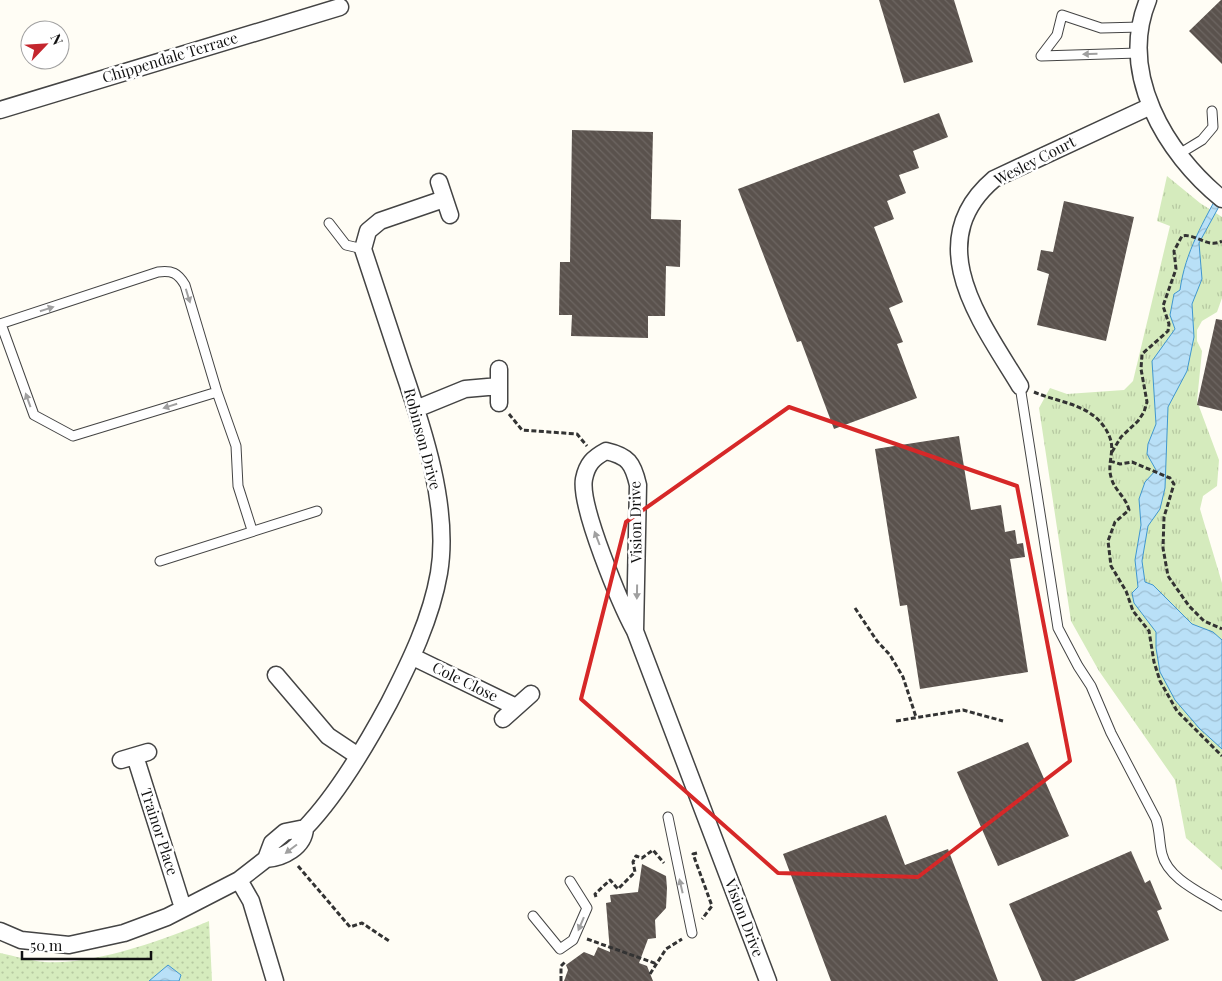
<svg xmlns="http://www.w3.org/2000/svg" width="1222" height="981" font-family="'Playfair Display',serif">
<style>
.grass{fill:url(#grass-dots)}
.park{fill:url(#park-tufts)}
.water{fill:url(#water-waves);stroke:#3f96cf}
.building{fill:url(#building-back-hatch)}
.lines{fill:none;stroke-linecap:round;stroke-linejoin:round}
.service-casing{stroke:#444;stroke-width:11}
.minor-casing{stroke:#444;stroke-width:19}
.path{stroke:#333;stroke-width:3;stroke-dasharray:5 2.5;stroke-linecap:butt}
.service{stroke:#fff;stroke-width:9}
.minor{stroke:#fff;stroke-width:16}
.oneway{fill:#a0a0a0}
.marked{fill:none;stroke:#d62828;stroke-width:4;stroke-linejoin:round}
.labels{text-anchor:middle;stroke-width:5;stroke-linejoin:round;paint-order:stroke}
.street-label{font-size:15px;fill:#111;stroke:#fff}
</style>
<defs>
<pattern id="grass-dots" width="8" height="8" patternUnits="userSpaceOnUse" patternTransform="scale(1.25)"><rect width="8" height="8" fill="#d5ebbd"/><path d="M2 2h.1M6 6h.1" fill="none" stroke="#b6c8a1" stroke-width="1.8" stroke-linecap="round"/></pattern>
<pattern id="park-tufts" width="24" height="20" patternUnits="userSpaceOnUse" patternTransform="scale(1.25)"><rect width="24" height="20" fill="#d5ebbd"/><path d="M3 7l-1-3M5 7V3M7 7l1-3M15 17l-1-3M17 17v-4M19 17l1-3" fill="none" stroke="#b6c8a1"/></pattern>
<pattern id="water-waves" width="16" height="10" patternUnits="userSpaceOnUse" patternTransform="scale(1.25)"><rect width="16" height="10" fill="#b9e0f7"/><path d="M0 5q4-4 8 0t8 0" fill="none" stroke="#9ebfd3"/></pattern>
<pattern id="building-back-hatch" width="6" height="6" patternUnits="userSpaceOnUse" patternTransform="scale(1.25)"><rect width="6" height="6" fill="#5a524d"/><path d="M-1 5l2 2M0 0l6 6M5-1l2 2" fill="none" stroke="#6d6662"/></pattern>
</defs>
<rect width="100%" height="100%" fill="#fffdf5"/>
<!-- grass -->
<path class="grass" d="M209,921L212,981H0V953C15,956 30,961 45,962C95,965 163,940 209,921Z"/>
<!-- park -->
<path class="park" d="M1167,176L1200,203L1222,217V298L1217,312L1202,321L1197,330V341L1202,351L1197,401L1219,460L1217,486L1203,496L1200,509L1222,583V870L1186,838L1175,780L1099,671L1071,621L1039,408L1050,388L1067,394L1124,390L1133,381L1170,226L1157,221Z"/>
<!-- water -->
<path class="water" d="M1222,187V201L1199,243L1202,279L1192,304L1194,337L1187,371L1168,407L1165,488L1160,509L1148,526L1142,561L1145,582L1153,585L1192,624L1213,632L1222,640V749L1199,728L1175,700L1160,672L1156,648V632L1134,603L1132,593L1138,587L1135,560L1141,525L1139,499L1145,482L1156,470L1147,454L1148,444L1156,424L1152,361L1175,329L1170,315L1174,294L1180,290C1185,252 1204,221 1222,187Z
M168,965L181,975L179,981H149Z"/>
<!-- building -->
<path class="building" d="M879,0H954L973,62L904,83Z
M1221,0H1222V64L1189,31Z
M939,113L948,137L913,151L919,168L899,175L906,193L887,201L894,219L874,227L903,302L889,308L903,342L897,344L917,398L834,429L801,341L797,342L738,189Z
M572,130L653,132L651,219L681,220L680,267L666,266L665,316H648V338L571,336L572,315H559L560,262H570Z
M1064,201L1134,217L1106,341L1037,325L1049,274L1037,270L1041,250L1053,252Z
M1216,319L1222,320V411L1197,405Z
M959,436L971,510L1001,505L1005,532L1015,530L1017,544L1023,543L1025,557L1010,559L1028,672L920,689L907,605L900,606L875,449Z
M1028,742L1069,836L998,866L957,772Z
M886,815L905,865L948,849L998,981H831L783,854Z
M1131,851L1145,883L1150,880L1162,909L1157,911L1169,940L1074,981H1042L1009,904Z
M642,864L666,876L667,888L666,908L655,920L656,938L648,939L639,963L647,966L653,981H564L568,970L566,965L584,952L594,956L598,947L610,952L606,903L611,902L610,895L638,892Z"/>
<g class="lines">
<!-- service casing -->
<g class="service-casing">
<path id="service" d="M1041,56L1057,35L1062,15L1101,28L1141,27
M1041,56L1138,53
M1179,154L1202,140L1213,127L1212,111
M329,223L346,245L363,249
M0,324L158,272C172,270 178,273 185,285L217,392L236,446L238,486L252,530
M1,324L34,415L73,436L217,392
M1020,386L1058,628L1078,666L1091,686L1111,733L1156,819C1160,831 1159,842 1162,854C1168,879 1202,893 1222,906
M160,561L317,511
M668,817L692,933
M533,916L560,949L573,940L587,908L570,881"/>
</g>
<!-- minor casing -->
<g class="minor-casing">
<path id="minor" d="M1148,0C1118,73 1165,153 1222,199
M0,110L340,7
M439,182L450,215
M499,369V403
M1020,386C982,323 919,243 994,179L1151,106
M416,409L465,389L499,386
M635,631L638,485C633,463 628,456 606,451C593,458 587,464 584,479C579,506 621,605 635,631L768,981
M413,657L516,707
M276,675L328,736L358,756
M503,719L531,694
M135,756L183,908
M121,760L148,752
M266,859C283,858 304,847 305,828C337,795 367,744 389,703C410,662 431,619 439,573C450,508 423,428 402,367C389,328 376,288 363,249L368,231L380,221L444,199
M239,880L251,901L275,981
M0,931L21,940L69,945L124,933L167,917L239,880L266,859L272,843L285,832L305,828"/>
</g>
<!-- path -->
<path class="path" d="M1034,392C1062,404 1097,404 1110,438C1115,451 1107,464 1111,477C1114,490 1126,497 1129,510L1115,522L1108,541L1111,566L1126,591L1133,611L1149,631L1154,662L1160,681L1177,711L1222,756
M509,414L522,430L577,434L587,446
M1112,452L1121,437L1138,421L1144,412L1147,402L1141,369L1142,354L1168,331L1169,324L1163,306L1176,269L1174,251L1182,236C1196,233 1208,249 1222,241
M1110,461L1120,464L1132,462L1170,478L1174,484L1164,517L1163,548L1168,576L1189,606L1204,621L1222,629
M855,608L877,641L890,655L903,677L916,717
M896,721L963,710L1003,721
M697,853L693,854L712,906L702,919
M298,866L350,927L362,923L389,941
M596,897L595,894L610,880L618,889L635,872L633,862L636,856L642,858L653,850L664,863
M587,939L657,964
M650,974L666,949L682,939
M561,981V966L566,961"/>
<!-- service -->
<use href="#service" class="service"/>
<!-- minor -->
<use href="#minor" class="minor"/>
</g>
<!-- one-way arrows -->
<defs><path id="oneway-solid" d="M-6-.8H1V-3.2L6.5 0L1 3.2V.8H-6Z" transform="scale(1.25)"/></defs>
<g class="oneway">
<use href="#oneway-solid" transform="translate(1090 54) rotate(179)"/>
<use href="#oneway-solid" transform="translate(188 296) rotate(73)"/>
<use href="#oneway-solid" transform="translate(47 309) rotate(-18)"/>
<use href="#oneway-solid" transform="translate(28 400) rotate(-110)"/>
<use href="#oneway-solid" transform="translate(170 406) rotate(163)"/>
<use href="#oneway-solid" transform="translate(597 538) rotate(-111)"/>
<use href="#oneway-solid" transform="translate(637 592) rotate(91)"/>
<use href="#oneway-solid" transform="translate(291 849) rotate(143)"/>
<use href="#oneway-solid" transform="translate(681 886) rotate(-103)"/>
<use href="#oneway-solid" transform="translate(581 924) rotate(113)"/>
</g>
<!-- marked area -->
<path class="marked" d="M789,407L1017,486L1070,761L918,877L778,873L581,699L626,522Z"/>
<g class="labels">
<!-- street labels -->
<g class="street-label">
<text transform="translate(170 58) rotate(-17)" y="5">Chippendale Terrace</text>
<text transform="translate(1035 161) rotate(-27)" y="5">Wesley Court</text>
<text transform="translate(422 439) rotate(75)" y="5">Robinson Drive</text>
<text transform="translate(636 522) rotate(-91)" y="5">Vision Drive</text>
<text transform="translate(465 682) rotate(26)" y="5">Cole Close</text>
<text transform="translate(159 832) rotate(72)" y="5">Trainor Place</text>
<text transform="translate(744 918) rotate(69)" y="5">Vision Drive</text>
</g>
</g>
<!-- north arrow -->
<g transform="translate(45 45) rotate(65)"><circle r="24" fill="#ffffff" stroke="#a0a0a0"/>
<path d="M0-4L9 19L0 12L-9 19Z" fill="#c4262e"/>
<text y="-8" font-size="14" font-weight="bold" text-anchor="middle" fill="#111111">N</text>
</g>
<!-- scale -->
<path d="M22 951v8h129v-8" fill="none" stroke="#111111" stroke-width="2.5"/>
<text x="30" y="951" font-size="15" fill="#111111" stroke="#ffffff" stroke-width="4" paint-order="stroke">50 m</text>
</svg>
